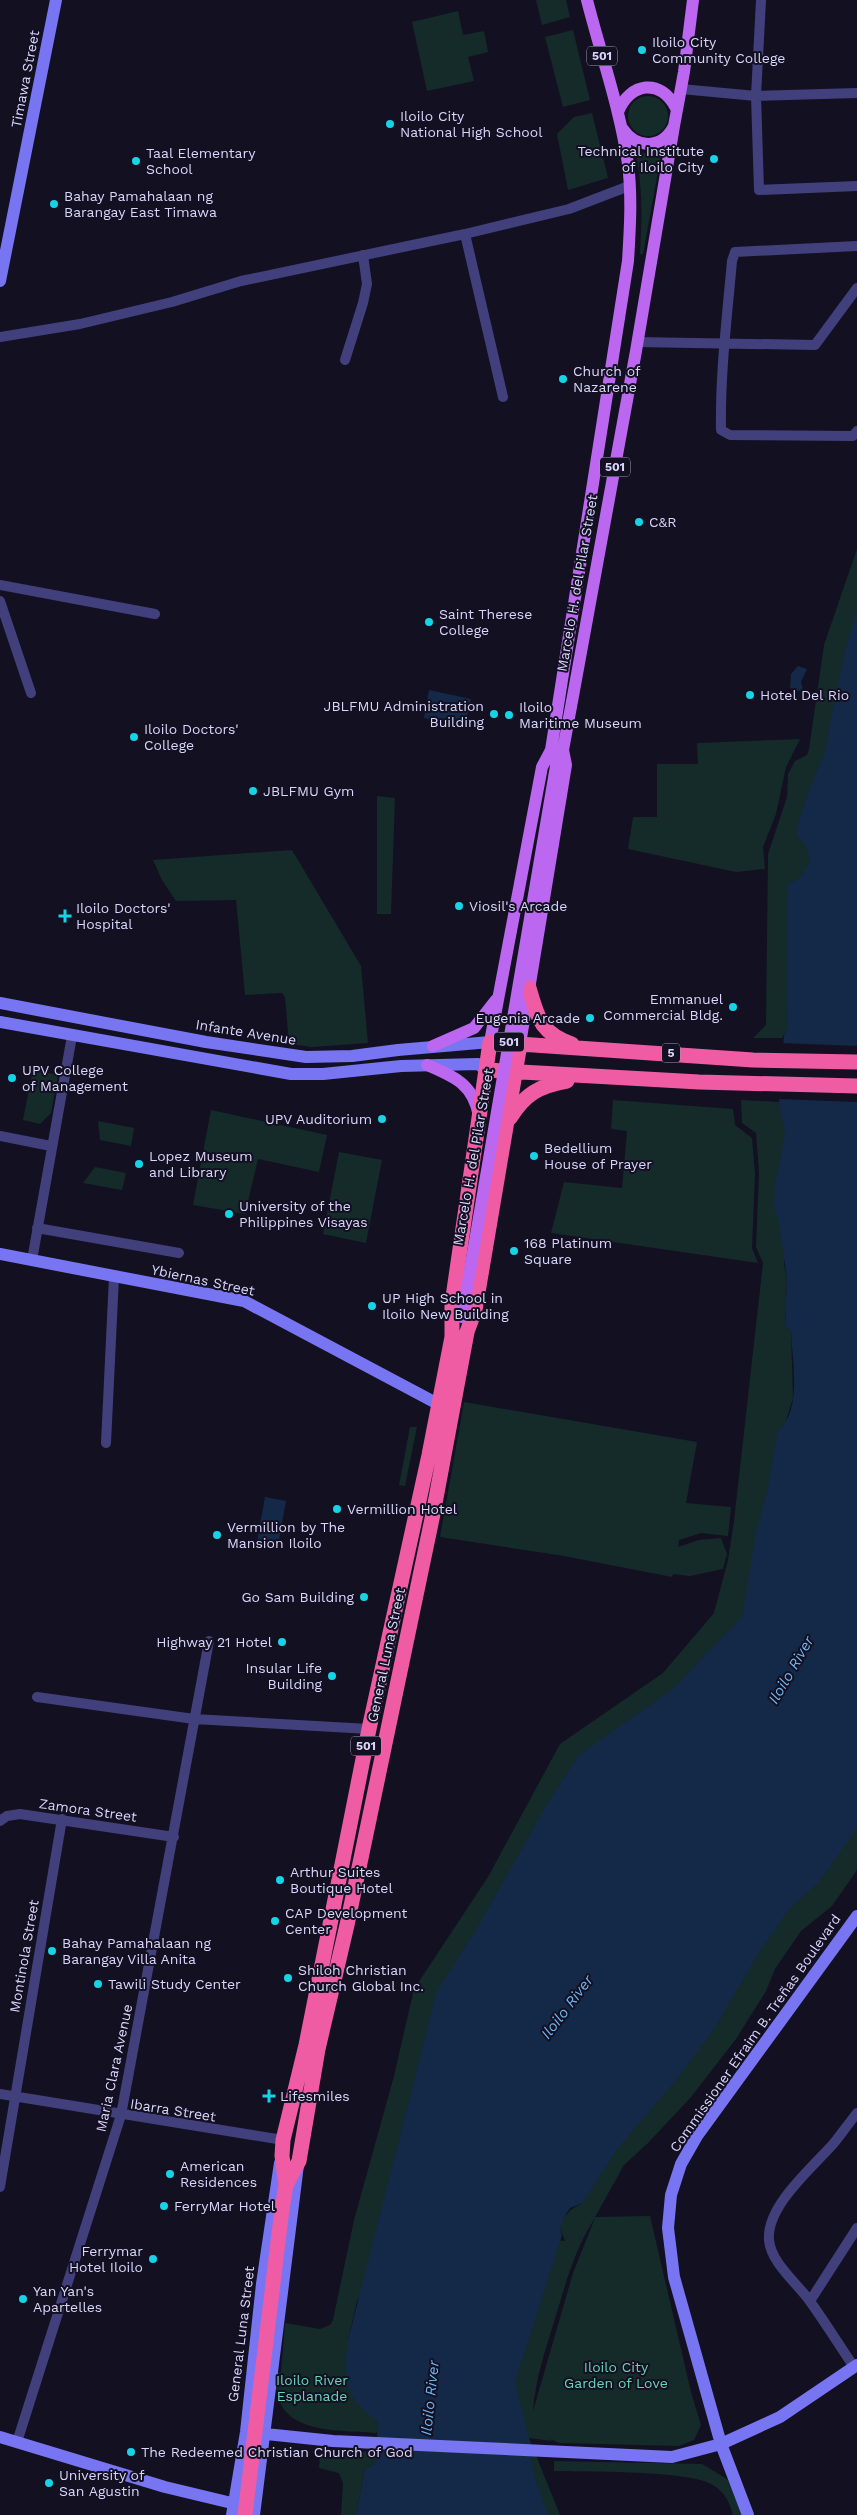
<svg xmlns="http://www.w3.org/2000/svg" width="857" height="2515" font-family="'Work Sans',sans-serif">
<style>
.green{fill:#142b2a;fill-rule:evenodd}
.water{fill:#142947}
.pier{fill:#131022}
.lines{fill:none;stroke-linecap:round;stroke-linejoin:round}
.street{stroke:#41407c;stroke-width:10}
.secondary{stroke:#7775f2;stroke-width:12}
.primary{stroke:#bc67f0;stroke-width:12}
.highway{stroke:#ef5ca4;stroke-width:15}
.primary-bridge{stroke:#bc67f0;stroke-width:12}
.highway-bridge{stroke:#ef5ca4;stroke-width:15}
.poi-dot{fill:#16d3e6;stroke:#131022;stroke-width:2}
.labels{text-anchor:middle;stroke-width:4;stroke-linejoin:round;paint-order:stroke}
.shield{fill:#131022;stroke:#9e9aba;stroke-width:1}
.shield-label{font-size:12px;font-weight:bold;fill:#d9d5fb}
.poi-label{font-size:14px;fill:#d9d5fb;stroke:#131022;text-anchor:start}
.street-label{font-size:14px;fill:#d9d5fb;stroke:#131022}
.park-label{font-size:14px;fill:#68d4b8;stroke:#131022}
.water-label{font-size:15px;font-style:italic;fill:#6db5f1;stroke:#131022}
</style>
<rect width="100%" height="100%" fill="#131022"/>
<!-- green -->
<path class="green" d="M536,0H566L570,17L542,25Z
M458,11L463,35L484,31L488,52L468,57L474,81L427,91L412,22Z
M573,30L590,100L563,107L545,37Z
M628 116a20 20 0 1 1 40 0a20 20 0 1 1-40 0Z
M592,113L608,178L568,190L557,134L574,117Z
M635,150L644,153L662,150L643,254H640C642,213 643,190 635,150Z
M857,549V641L799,1020L788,1028L782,1038H753L766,1025L768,854L787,797L788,774L795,761L807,755L809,749L824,645Z
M800,739L786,767L776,814L763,847L765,869L736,872L628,849L633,817H657V764H698L697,743Z
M377,796L395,798L391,914H377Z
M292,850L361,966L368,1043L312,1047L289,1044L285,997L282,993L245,995L236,900L176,901L162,880L153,860Z
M33,1070L58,1075L51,1113L40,1124L23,1120Z
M613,1100L733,1109L735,1125L752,1138L755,1174L752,1248L758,1263L551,1233L564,1182L622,1188L627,1131L611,1129Z
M741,1100L779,1102L780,1105L789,1106L784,1264L787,1278L785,1327L791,1330L793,1398L777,1451L742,1618L731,1629L357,2301L348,2340L378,2421V2430L376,2433C332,2429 271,2436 276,2373L281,2372L285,2323L320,2329L330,2325L333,2320L354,2220L394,2076L414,1989L488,1877L560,1744L663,1673L714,1613L728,1560L734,1521L763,1263L756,1247L759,1173L756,1133L742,1123Z
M211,1110L327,1135L319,1172L258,1159L245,1214L193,1205Z
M98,1121L134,1128L131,1146L100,1140Z
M339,1152L382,1160L366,1243L323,1234Z
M95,1167L126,1173L122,1190L83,1183Z
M464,1402L697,1442L686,1503L731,1507L728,1536L701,1533L679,1540L678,1547L699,1540L721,1538L727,1554L723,1569L690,1576L673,1574L672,1577L564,1556L440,1537Z
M410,1427H417L405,1486L399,1485Z
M857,1795V1870L832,1906L801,1931L775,1969L766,1991L736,2039L691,2097L648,2143L624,2165L595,2217L650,2216L691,2392L701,2425L694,2440L679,2446L560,2443L549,2439L552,2441L529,2438L560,2515H495L500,2424L556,2240L565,2241L560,2228C564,2214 570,2209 583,2203L578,2196ZM595,2218L573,2273L533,2411C535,2381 545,2351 554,2322C565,2286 574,2250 595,2218Z
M320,2450L377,2452L375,2464L365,2469L356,2515H341L343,2483L339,2473L319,2468Z
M554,2461L702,2464L727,2479L740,2503L743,2515H733C729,2501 725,2493 713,2485C691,2470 585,2472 554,2471Z"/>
<!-- water -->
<path class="water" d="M857,611V1829L819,1882L790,1908L760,1951L715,2027L681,2074L615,2152L583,2203L570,2208L566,2214L560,2228L562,2235L515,2382L529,2438L532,2470L548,2515H356L365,2469L375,2464L378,2421C343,2398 344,2380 348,2340L437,1991L473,1935L549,1801L579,1755L673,1689L742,1617L756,1532L768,1488L777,1432C803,1410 792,1362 791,1330L785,1327L787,1278L778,1219L774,1209L775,1185L785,1135L779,1102L784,1035L788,1027L787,885C804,878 817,860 804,844C801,839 797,837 796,831L810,787L824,755L845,650Z
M798,666L807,669L801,682L803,690L799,691L790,688L791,674Z
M429,690L471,699L465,726L424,718Z
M265,1497L286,1501L278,1545L257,1542Z"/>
<!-- pier -->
<path class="pier" d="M781,1043L857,1046V1102L777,1099Z"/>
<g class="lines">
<!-- street -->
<path class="street" d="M761,0L756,96L759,190L857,186
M681,89L756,96L857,93
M465,234L503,397
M857,246L735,252L732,261C727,317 720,374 721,430L730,435L853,436L857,431
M0,337L80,324L172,302L241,281L465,234L569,209L629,186
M637,342L815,345L857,288
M345,360L363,303L367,284L363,255
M0,585L155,614
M0,601L31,693
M0,1136L51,1146
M37,1228L179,1253
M32,1260L72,1036
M106,1443L114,1277
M37,1697L194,1719L369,1729
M0,1821L7,1816L20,1814L174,1837
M0,2094L283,2140
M0,2187L62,1819
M810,2301L857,2228
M854,2367C839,2345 825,2322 809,2300C797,2283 771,2263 769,2240C766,2206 813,2167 834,2143C842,2133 849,2123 857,2113
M17,2442L121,2115L209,1641"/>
<!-- secondary -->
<path class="secondary" d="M0,281L56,0
M0,1003L206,1042L306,1057L352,1056L398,1050L490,1042
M0,1022L291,1074H323L401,1066L478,1064L486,1070
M0,1254L244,1301L438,1404
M246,2432L333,2441L672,2457L721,2444L780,2417L857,2365
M0,2437L165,2487L240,2505
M232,2515L246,2432L262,2284L280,2163
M254,2515L298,2165
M748,2515L721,2444L674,2277L668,2228L671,2195L681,2164L697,2136L857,1916"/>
<!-- primary -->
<path class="primary" d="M618,112C630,82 661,78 676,108
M622,128C636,149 662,150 674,126L684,72L693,0
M556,766L563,750L573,696L636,351L674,126
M490,1042L542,767L551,750L628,261C630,229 632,196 628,164C620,108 601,55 587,0
M520,1044L566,765L563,750
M433,1046L474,1028L496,1000
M427,1065C455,1077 473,1084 479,1116"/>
<!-- highway -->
<path class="highway" d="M529,988C538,1018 540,1033 572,1044
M486,1070L699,1082L857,1086
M510,1118C525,1094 539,1086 567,1081
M286,2185L282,2156L283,2140L306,2045L369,1729L429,1455L452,1337V1304L490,1042L753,1060L857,1062
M282,2209L286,2185L299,2161L318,2049L347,1925L433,1514L467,1332L475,1310L520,1044"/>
<!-- primary-bridge -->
<path class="primary-bridge" d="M462,1317L556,766"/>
<!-- highway-bridge -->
<path class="highway-bridge" d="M245,2515L282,2209"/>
</g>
<!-- markers -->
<g class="poi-dot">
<circle cx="642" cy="50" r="5"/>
<circle cx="390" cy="124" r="5"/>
<circle cx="714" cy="159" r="5"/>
<circle cx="136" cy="161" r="5"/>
<circle cx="54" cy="204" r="5"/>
<circle cx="563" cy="379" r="5"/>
<circle cx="639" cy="522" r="5"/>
<circle cx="429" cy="622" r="5"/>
<circle cx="750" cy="695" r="5"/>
<circle cx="494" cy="714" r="5"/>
<circle cx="509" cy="715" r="5"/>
<circle cx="134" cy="737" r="5"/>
<circle cx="253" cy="791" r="5"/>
<circle cx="459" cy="906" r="5"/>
<path d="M62.5 908.5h5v5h5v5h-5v5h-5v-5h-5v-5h5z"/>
<circle cx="733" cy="1007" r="5"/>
<circle cx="590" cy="1018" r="5"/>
<circle cx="12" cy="1078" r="5"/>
<circle cx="382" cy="1119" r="5"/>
<circle cx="534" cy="1156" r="5"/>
<circle cx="139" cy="1164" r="5"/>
<circle cx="229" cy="1214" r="5"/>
<circle cx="514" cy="1251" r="5"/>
<circle cx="372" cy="1306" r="5"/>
<circle cx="337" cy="1509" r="5"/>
<circle cx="217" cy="1535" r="5"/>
<circle cx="364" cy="1597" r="5"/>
<circle cx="282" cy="1642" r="5"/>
<circle cx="332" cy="1676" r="5"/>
<circle cx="280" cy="1880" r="5"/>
<circle cx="275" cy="1921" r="5"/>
<circle cx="52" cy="1951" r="5"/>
<circle cx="288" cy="1978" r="5"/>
<circle cx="98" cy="1984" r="5"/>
<path d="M266.5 2088.5h5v5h5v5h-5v5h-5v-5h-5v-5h5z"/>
<circle cx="170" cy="2174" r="5"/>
<circle cx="164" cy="2206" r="5"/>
<circle cx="153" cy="2259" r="5"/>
<circle cx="23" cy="2299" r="5"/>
<circle cx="131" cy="2452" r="5"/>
<circle cx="49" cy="2483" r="5"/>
</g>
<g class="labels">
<!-- shield labels -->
<g class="shield">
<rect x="587" y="46.5" width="30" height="19" rx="4"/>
<rect x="600" y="457.5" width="30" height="19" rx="4"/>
<rect x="494" y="1032.5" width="30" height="19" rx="4"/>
<rect x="662" y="1043.5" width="18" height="19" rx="4"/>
<rect x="351" y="1736.5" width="30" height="19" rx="4"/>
</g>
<g class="shield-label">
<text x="602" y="60">501</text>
<text x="615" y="471">501</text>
<text x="509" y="1046">501</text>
<text x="671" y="1057">5</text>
<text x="366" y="1750">501</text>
</g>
<!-- poi labels -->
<g class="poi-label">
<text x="652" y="47">Iloilo City<tspan x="652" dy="16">Community College</tspan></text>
<text x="400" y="121">Iloilo City<tspan x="400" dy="16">National High School</tspan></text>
<text x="704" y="156" text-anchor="end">Technical Institute<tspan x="704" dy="16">of Iloilo City</tspan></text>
<text x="146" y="158">Taal Elementary<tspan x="146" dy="16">School</tspan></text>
<text x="64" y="201">Bahay Pamahalaan ng<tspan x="64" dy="16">Barangay East Timawa</tspan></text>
<text x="573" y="376">Church of<tspan x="573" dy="16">Nazarene</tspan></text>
<text x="649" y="527">C&amp;R</text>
<text x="439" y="619">Saint Therese<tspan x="439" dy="16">College</tspan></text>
<text x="760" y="700">Hotel Del Rio</text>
<text x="484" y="711" text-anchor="end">JBLFMU Administration<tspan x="484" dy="16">Building</tspan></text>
<text x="519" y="712">Iloilo<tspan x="519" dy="16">Maritime Museum</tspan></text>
<text x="144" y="734">Iloilo Doctors'<tspan x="144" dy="16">College</tspan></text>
<text x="263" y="796">JBLFMU Gym</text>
<text x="469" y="911">Viosil's Arcade</text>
<text x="76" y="913">Iloilo Doctors'<tspan x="76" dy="16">Hospital</tspan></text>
<text x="723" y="1004" text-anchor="end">Emmanuel<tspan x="723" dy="16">Commercial Bldg.</tspan></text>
<text x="580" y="1023" text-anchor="end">Eugenia Arcade</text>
<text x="22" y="1075">UPV College<tspan x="22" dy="16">of Management</tspan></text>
<text x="372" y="1124" text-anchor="end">UPV Auditorium</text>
<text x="544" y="1153">Bedellium<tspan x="544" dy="16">House of Prayer</tspan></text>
<text x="149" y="1161">Lopez Museum<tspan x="149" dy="16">and Library</tspan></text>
<text x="239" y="1211">University of the<tspan x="239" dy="16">Philippines Visayas</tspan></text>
<text x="524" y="1248">168 Platinum<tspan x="524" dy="16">Square</tspan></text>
<text x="382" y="1303">UP High School in<tspan x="382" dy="16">Iloilo New Building</tspan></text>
<text x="347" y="1514">Vermillion Hotel</text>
<text x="227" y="1532">Vermillion by The<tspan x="227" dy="16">Mansion Iloilo</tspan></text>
<text x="354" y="1602" text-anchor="end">Go Sam Building</text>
<text x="272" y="1647" text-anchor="end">Highway 21 Hotel</text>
<text x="322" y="1673" text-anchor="end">Insular Life<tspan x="322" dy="16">Building</tspan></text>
<text x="290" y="1877">Arthur Suites<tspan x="290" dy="16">Boutique Hotel</tspan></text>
<text x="285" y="1918">CAP Development<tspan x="285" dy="16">Center</tspan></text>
<text x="62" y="1948">Bahay Pamahalaan ng<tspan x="62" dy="16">Barangay Villa Anita</tspan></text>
<text x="298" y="1975">Shiloh Christian<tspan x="298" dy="16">Church Global Inc.</tspan></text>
<text x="108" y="1989">Tawili Study Center</text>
<text x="280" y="2101">Lifesmiles</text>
<text x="180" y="2171">American<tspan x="180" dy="16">Residences</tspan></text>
<text x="174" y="2211">FerryMar Hotel</text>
<text x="143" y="2256" text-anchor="end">Ferrymar<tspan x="143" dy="16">Hotel Iloilo</tspan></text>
<text x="33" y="2296">Yan Yan's<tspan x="33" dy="16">Apartelles</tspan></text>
<text x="141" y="2457">The Redeemed Christian Church of God</text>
<text x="59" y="2480">University of<tspan x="59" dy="16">San Agustin</tspan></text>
</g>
<!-- street labels -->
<g class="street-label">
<text transform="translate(25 79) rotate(-79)" y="5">Timawa Street</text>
<text transform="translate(577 583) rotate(-80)" y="5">Marcelo H. del Pilar Street</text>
<text transform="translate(246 1032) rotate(9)" y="5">Infante Avenue</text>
<text transform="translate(473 1157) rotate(-80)" y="5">Marcelo H. del Pilar Street</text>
<text transform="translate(203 1280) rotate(12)" y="5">Ybiernas Street</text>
<text transform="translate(386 1655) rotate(-78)" y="5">General Luna Street</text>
<text transform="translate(88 1810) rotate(8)" y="5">Zamora Street</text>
<text transform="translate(24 1956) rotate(-80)" y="5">Montinola Street</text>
<text transform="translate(755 2033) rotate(-55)" y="5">Commissioner Efraim B. Treñas Boulevard</text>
<text transform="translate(114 2068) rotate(-78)" y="5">Maria Clara Avenue</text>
<text transform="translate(173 2110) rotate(9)" y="5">Ibarra Street</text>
<text transform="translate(241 2334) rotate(-83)" y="5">General Luna Street</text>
</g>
<!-- park labels -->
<g class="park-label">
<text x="616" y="2372">Iloilo City<tspan x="616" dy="16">Garden of Love</tspan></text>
<text x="312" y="2385">Iloilo River<tspan x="312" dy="16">Esplanade</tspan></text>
</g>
<!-- water labels -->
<g class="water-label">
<text transform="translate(791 1670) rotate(-60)" y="5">Iloilo River</text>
<text transform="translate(567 2007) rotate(-53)" y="5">Iloilo River</text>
<text transform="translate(430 2398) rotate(-84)" y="5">Iloilo River</text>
</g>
</g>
</svg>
